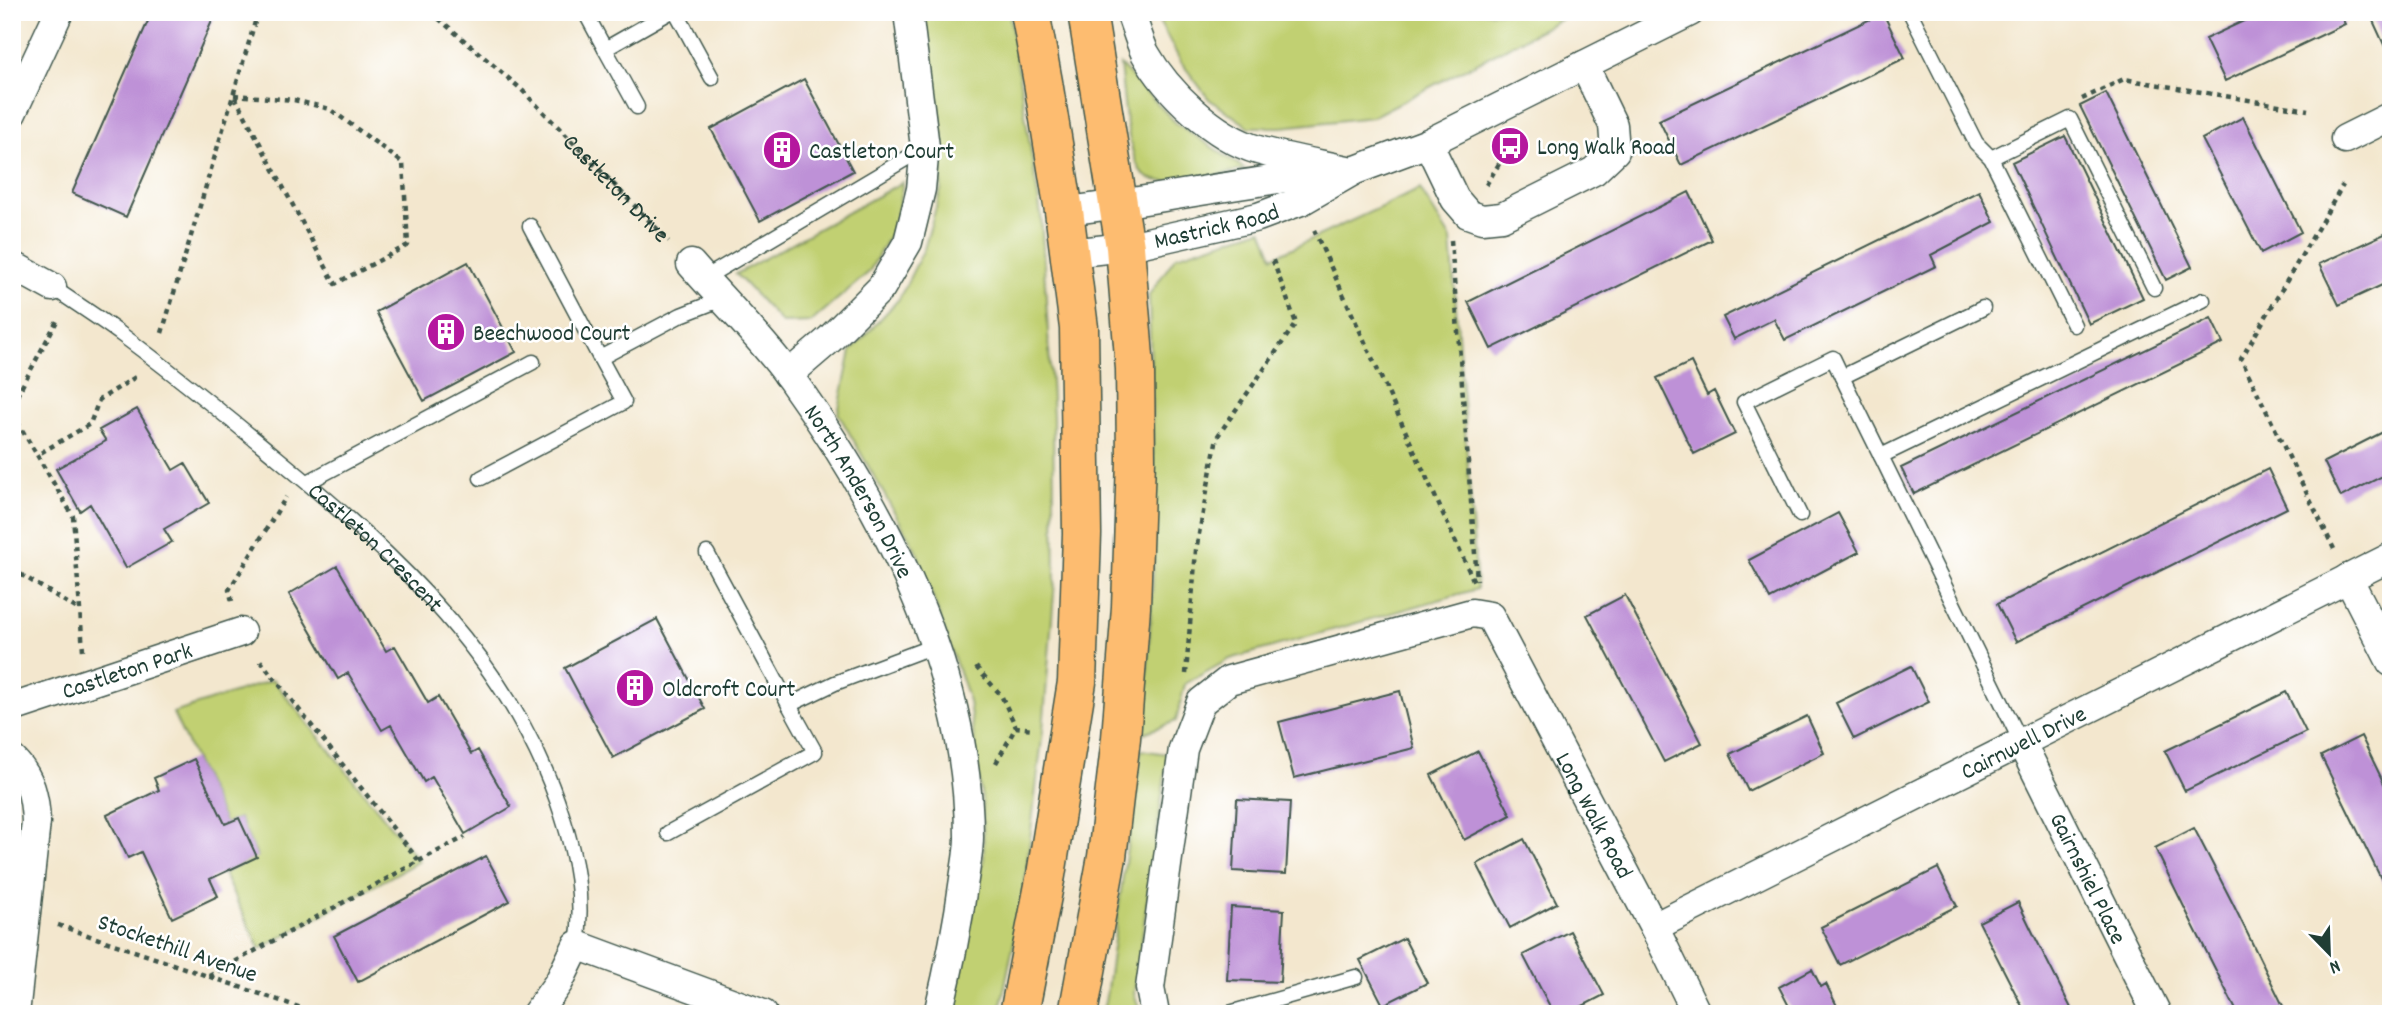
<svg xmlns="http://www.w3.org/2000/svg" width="2403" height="1026" font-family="Dekko,sans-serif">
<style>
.green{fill:#c1d072;stroke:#708653;stroke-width:2}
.building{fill:#be91d7}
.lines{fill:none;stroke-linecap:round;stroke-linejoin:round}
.service-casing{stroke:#3f564b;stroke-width:17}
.minor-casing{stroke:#3f564b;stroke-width:31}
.primary-casing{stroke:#3f564b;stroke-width:41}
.path{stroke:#3f564b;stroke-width:4.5;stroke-dasharray:5 5;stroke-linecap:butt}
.service{stroke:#fff;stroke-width:14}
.minor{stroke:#fff;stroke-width:28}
.primary{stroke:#fdbc70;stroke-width:38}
.labels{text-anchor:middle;stroke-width:5;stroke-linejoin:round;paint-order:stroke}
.poi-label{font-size:24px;fill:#1f3d34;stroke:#fff;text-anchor:start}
.street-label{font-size:24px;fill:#1f3d34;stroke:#fff}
</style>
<rect width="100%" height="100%" fill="#fff"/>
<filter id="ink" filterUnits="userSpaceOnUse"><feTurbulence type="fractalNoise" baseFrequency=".0143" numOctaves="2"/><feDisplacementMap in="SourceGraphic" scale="14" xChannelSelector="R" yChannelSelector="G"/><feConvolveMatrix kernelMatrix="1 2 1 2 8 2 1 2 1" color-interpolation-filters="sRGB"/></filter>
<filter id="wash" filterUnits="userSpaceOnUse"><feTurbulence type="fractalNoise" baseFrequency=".00686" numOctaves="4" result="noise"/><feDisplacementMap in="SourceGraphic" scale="28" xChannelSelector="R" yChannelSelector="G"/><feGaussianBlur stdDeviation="1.57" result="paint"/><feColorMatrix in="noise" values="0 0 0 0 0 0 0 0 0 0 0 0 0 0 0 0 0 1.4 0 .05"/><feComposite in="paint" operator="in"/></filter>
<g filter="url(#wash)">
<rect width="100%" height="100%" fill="#f3e7ce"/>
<!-- green -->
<path class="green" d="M924,12H1009L1041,216L1053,416L1055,581L1043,730L1023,898L999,1014H952L984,857L982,801L969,701L917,552L838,413L851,351L899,299L924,249L941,190L943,136Z
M1154,12H1575L1372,117L1282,127H1249L1209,99L1181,62Z
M1120,65L1176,123L1245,169C1223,174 1163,191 1144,175C1127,159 1123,90 1120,65Z
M903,182L895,225L869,272L811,322L782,323L736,274Z
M1420,189L1451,239L1477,589L1230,659L1185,684L1176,721L1144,733L1155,540L1149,295L1176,256L1262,229L1273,257Z
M273,680L419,861L260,949L223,873L257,856L239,818L225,824L173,713Z
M1141,750L1168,754L1134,994L1141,1014H1102L1106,996Z"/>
<g id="blocks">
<!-- building -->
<path class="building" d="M152,12H216L126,217L72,193Z
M2263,12H2339L2345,24L2225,81L2205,39Z
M2369,12H2391V44L2385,47Z
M1883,13L1905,58L1681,165L1659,120Z
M804,79L853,171L760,221L711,129Z
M2106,93L2192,267L2166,280L2080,106Z
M2243,117L2301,232L2261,253L2202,139Z
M2065,136L2143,298L2089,324L2012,162Z
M1979,191L1994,222L1931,255L1936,266L1785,340L1774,319L1734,339L1723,317Z
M1689,192L1712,240L1491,349L1468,302Z
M2391,231V281L2339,305L2319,264Z
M468,262L516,352L424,401L376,312Z
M2211,318L2223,343L1914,494L1901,468Z
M1691,362L1707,395L1714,391L1735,434L1694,454L1657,378Z
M137,409L173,470L185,463L209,503L164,529L172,542L126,568L90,504L80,511L56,469L106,441L99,430Z
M2391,428V472L2341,497L2324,462Z
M2268,469L2287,508L2016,642L1997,604Z
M1838,513L1859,552L1770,599L1749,560Z
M337,566L386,651L395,646L428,703L438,697L471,754L478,750L511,807L465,834L432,777L424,782L391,725L382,730L348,673L338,679L289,594Z
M1625,595L1702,743L1664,762L1587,615Z
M657,619L705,709L613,758L565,668Z
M1911,666L1929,702L1854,739L1836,703Z
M1400,691L1414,748L1294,778L1279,722Z
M2286,692L2306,732L2185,791L2165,751Z
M1807,716L1824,753L1748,791L1730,754Z
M2361,736L2391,798V899L2321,756Z
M1478,751L1511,815L1464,840L1431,775Z
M194,759L225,824L239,818L257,857L210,879L218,896L172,918L141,852L128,858L107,815L159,790L154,778Z
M1237,799L1290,802L1286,874L1233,871Z
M2194,828L2232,902L2287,1014H2238L2192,923L2155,848Z
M1524,839L1557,903L1510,928L1477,864Z
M486,856L510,901L358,982L334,936Z
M1938,868L1957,906L1840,965L1821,927Z
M2018,902L2034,935L2074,1014H2026L1979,922Z
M1231,907L1284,910L1280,982L1227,980Z
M1570,931L1604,995L1567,1014H1554L1523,955Z
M1404,938L1427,983L1383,1005L1360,960Z
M1812,969L1821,987L1826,984L1841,1014H1793L1779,987Z"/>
</g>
</g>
<g filter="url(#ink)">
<use href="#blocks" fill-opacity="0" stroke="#3f564b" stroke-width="2"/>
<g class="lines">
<!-- service casing -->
<g class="service-casing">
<g id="service">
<path d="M585,12L605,49"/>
<path d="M676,12L712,78"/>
<path d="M1910,12L1976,143L1991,158L2074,325"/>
<path d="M637,107L605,49L670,12"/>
<path d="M1991,158L2070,119L2154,288"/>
<path d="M530,226L600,358L681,315L722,299"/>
<path d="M703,279L924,148"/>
<path id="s2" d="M52,287C75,303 99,318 122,335C174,373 225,415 275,456C396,555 513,662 562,815C576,858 584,899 577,945"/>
<path d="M1881,456L1842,377L1983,308"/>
<path d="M481,478L624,402L600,358"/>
<path d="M308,482L533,362"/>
<path d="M1800,515L1744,402L1833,358L1842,377"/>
<path d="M707,553L789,705L835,683L936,645"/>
<path d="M2021,742L1881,456L2203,300"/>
<path d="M668,833L815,752L789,705"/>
<path d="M1226,1014L1356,977"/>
</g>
</g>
<!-- minor casing -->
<g class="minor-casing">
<g id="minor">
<path d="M1130,12C1135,25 1139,40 1145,53C1167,92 1214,137 1258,150C1289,159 1321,164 1353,171"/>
<path d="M12,113L59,12"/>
<path d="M2345,139L2391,116"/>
<path d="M1428,143L1455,199L1468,214L1482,219L1502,217L1594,171L1615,151L1613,125L1584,65"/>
<path d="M1064,211C1153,202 1240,181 1329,173"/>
<path id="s3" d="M1070,253L1125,247L1258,217L1301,201L1353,171L1428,143L1690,12"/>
<path id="s4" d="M691,264C723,301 760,336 789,376C884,508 969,670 969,837C969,851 966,865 964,879C958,924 949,969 938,1014"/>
<path d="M12,265L52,287"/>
<path d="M788,375L830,339L881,288L908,242L921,189L925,147L908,12"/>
<path d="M2348,578L2391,662"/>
<path id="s5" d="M12,708L241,632"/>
<path id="s6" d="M2021,742L2157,1014"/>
<path d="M12,759C31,777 35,797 36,822L15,1014"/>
<path id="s7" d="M1654,927L2391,557"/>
<path d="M536,1014L559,982L577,945L763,1014"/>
<path id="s8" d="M1155,1014L1150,988L1183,749L1201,702L1229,680L1472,613L1490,616L1654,927L1697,1014"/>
</g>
</g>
<!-- primary casing -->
<g class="primary-casing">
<path id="primary" d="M1019,1014L1046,875L1077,682L1082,534L1079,328L1064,211L1043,82L1030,12
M1078,1014L1107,857L1121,738L1131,607L1136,460L1135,369L1125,247L1087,12"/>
</g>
<!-- path -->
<g class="path">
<path id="s1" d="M431,12L521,89L669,241"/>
<path d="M234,95L294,100L330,109L403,163L408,245L335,284Z"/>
<path d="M2082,99L2124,79L2308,110"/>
<path d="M1486,185L1510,146L1506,139"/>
<path d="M1314,230L1474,582"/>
<path d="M1451,240L1477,580"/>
<path d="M162,333L258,12"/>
<path d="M12,405L58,319"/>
<path d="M12,413L37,455"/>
<path d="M2334,549L2241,359L2343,185"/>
<path d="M12,569L79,610"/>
<path d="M232,601L229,590L286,497"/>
<path d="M83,650L73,516L37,455L90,424L99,400L137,376"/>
<path d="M976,667L1001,695L1016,727"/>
<path d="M1186,674L1196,550L1217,437L1296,323L1272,258"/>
<path d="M996,763L1016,727L1033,729"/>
<path d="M419,861L465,837"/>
<path d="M58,925L319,1014"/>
<path d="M209,976L419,861L259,659"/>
</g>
<!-- service -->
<use href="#service" class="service"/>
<!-- minor -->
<use href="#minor" class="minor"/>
<!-- primary -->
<use href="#primary" class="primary"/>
</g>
</g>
<!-- icons -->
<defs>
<g id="bus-disc" transform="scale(2.0125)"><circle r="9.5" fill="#b5179e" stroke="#fff"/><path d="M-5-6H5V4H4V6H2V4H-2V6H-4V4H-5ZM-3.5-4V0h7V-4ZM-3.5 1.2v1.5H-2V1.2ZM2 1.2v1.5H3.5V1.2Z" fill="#fff"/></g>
<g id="building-disc" transform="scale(2.0125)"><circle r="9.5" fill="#b5179e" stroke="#fff"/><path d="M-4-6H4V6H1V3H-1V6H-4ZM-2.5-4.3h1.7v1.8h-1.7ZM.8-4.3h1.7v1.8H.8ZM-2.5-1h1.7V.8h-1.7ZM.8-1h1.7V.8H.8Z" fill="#fff"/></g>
</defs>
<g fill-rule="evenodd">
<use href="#bus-disc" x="1510" y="146"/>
<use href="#building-disc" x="782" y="150"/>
<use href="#building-disc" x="446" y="332"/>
<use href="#building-disc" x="635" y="688"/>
</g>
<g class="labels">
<!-- poi labels -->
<g class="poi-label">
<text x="1537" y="154">Long Walk Road</text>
<text x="809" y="158">Castleton Court</text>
<text x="473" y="340">Beechwood Court</text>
<text x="662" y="696">Oldcroft Court</text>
</g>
<!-- street labels -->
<g class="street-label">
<text dy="8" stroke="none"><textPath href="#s1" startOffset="256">Castleton Drive</textPath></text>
<text dy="8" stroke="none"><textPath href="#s3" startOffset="149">Mastrick Road</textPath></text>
<text dy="8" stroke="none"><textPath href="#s4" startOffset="284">North Anderson Drive</textPath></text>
<text dy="8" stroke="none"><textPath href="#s2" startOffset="416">Castleton Crescent</textPath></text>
<text dy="8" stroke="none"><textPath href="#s5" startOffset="121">Castleton Park</textPath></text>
<text dy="8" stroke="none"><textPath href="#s7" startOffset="413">Cairnwell Drive</textPath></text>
<text dy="8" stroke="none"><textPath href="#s8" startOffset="849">Long Walk Road</textPath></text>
<text dy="8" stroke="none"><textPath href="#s6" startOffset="152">Gairnshiel Place</textPath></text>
<text transform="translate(178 947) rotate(19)" y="8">Stockethill Avenue</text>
</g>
</g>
<!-- margin -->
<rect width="2403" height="1026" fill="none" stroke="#fff" stroke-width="42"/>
<!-- north arrow -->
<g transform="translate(2329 953) rotate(157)" stroke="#ffffff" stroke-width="5" paint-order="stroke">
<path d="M0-5L12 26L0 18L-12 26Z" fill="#1f3d34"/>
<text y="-10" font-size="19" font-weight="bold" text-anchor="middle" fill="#1f3d34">N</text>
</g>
</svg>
